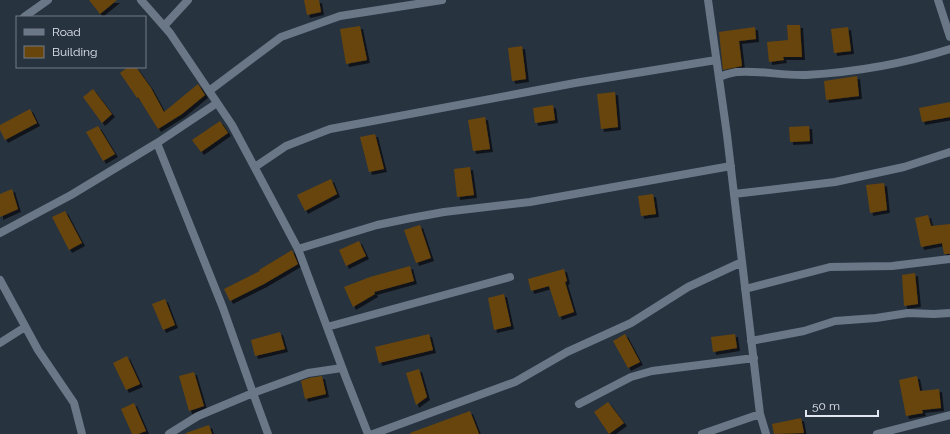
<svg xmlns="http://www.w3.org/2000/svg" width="950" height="434" font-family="Raleway,sans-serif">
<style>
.building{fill:#68450b;filter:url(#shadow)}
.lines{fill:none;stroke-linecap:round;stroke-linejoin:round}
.street{stroke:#6a7786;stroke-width:8}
</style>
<defs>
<filter id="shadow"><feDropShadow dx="3" dy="3" stdDeviation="0" flood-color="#0009"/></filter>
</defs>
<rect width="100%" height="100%" fill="#283340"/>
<!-- building -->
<path class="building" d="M89,0H117L100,14Z
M304,0H319L321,12L307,15Z
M787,25H800L802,57H783L784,60L769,62L767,42L788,40Z
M360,26L367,60L346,64L340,29Z
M755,27L756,39L739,41L742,66L723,70L719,32Z
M848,27L851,51L834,53L831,29Z
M522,46L526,79L512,81L508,48Z
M128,67H136L151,88L164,112L198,84L205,95L182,114L158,129L138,97L137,98L120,73Z
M857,76L859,96L826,100L824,81Z
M93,89L112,114L102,123L83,97Z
M615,92L618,127L601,129L597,94Z
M950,102V117L922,122L919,108Z
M553,105L555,120L535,123L533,108Z
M30,109L37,123L5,140L0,130V125Z
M485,117L490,149L473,151L468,120Z
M220,121L228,133L201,152L192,140Z
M98,126L115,154L103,161L86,132Z
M809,126L810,141L790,142L789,127Z
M375,134L384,169L369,172L360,137Z
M470,167L474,195L457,197L454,169Z
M331,179L337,194L305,211L297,195Z
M884,183L887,210L870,213L866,185Z
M12,189L18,209L0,217V194Z
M653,194L656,214L641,216L638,196Z
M65,211L82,243L69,250L52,217Z
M928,215L931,226L950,224V254H944L942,243L921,247L915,218Z
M420,225L431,258L416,263L404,230Z
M359,241L366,256L346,266L339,250Z
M292,250L298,264L264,284L230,301L224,289L260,271L259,270Z
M410,266L414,281L374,292L375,294L353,307L344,287L370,277Z
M564,269L567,281L565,282L574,312L559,317L549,286L531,291L528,279Z
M915,273L918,304L904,306L902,275Z
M504,294L511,326L494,330L488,298Z
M165,299L175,325L163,330L152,304Z
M280,332L285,349L255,356L251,340Z
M429,334L433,350L379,363L375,347Z
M625,334L640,362L628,368L613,341Z
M735,334L737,348L713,352L711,337Z
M127,356L140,384L126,390L113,363Z
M419,369L427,397L416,405L406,373Z
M194,372L204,406L189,411L179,376Z
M322,376L326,394L305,399L301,381L309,378Z
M917,376L920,391L939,389L941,408L922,410L923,413L906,416L899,380Z
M608,402L624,423L609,434L594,412Z
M134,403L146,431L138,434H132L121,409Z
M470,411L479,434H411L410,433Z
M801,418L804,433L774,434L772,424Z
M209,425L212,434H186V433Z"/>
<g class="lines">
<!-- street -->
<path class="street" d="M141,0L170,33L232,125L298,249L346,378L368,434
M708,0L727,135L760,414L766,434
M938,0L950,37
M24,17L48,0
M164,26L188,0
M719,77C724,75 730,73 736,72C760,70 783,76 806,75C855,72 903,64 950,49
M209,91L281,37L340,16L442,0
M157,143L223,308L253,393L268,434
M255,167L286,146L330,129L575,83L716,60
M734,194L835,182L904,167L950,152
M0,233L71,195L157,143L217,103
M298,249L377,225L411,218L444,212L530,202L731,166
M0,280L38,350L74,403L82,434
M745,289L830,267L892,266L950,259
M327,327L510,277
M751,341L804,331L835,321L876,318L908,313L934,314L950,313
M0,343L25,327
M579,404L631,377L652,371L754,358
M169,434L198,416L253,393L308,373L342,368
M373,434L515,382L567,352L631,323L688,287L742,262
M702,434L760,414
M877,434L950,415"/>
</g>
<!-- legend -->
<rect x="16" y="16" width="130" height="52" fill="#283340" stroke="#727b86"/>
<rect x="24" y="29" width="20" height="6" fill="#6a7786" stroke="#727b86"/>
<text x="52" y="36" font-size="12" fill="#e0e7f0">Road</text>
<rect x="24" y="46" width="20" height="12" fill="#68450b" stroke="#727b86"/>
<text x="52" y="56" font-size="12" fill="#e0e7f0">Building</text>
<!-- scale -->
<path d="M806 410v6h72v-6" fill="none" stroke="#e0e7f0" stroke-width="2"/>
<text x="812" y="410" font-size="12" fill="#e0e7f0" stroke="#283340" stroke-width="3" paint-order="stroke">50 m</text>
</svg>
